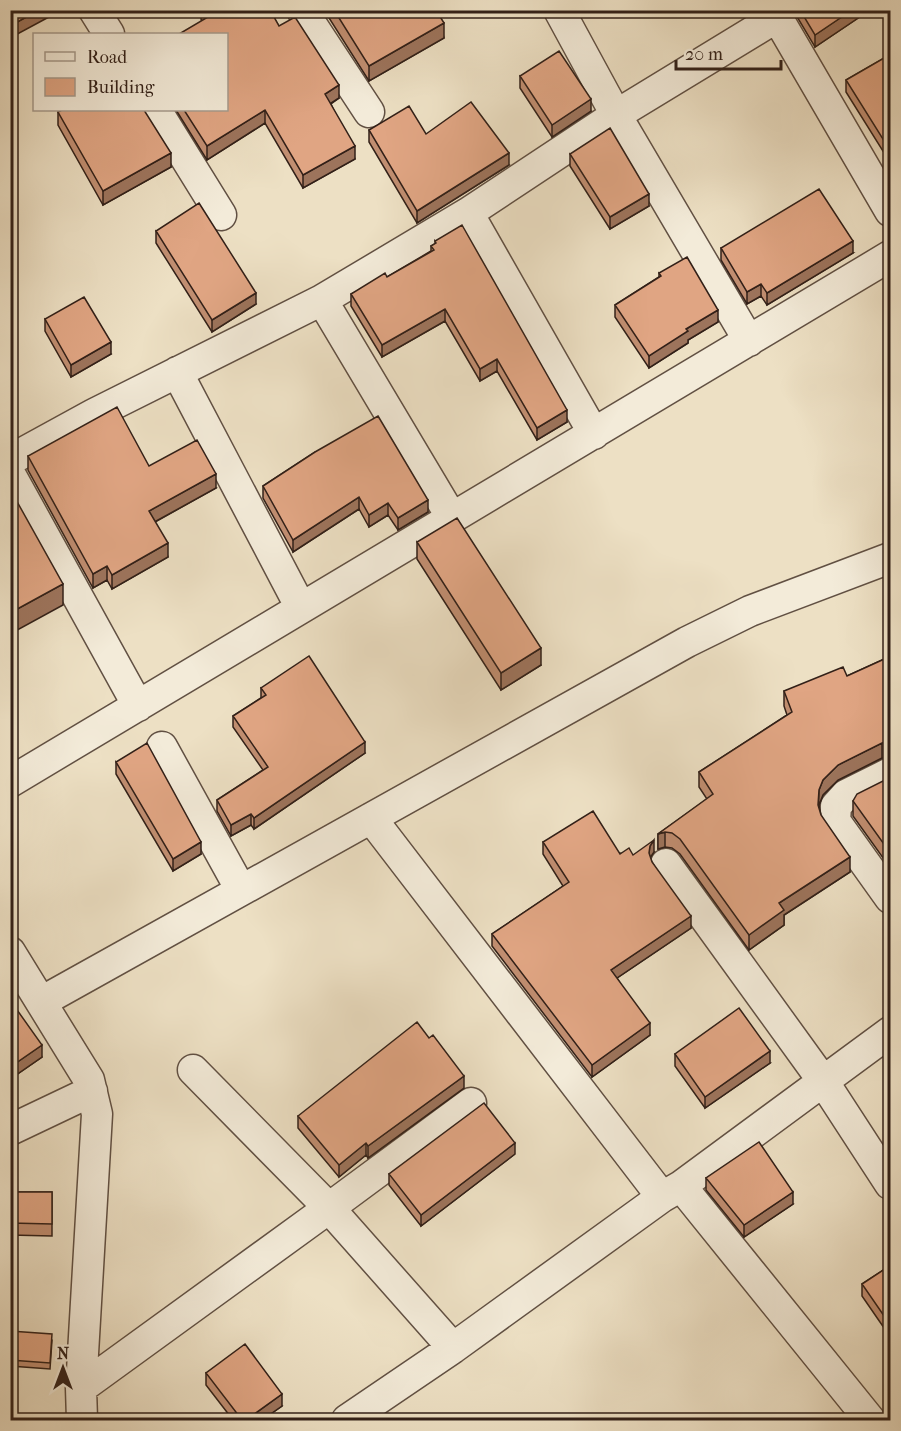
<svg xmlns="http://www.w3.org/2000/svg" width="901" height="1431" font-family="'IM FELL French Canon',serif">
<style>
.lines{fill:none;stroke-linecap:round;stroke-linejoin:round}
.minor-casing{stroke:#615043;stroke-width:33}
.minor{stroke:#f3ebd9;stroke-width:30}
.wall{fill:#c18e71;stroke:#322018;stroke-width:1.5}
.shaded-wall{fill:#9d745c;stroke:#322018;stroke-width:1.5}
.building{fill:#e0a583;stroke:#322018;stroke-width:1.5}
</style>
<rect width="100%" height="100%" fill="#ede0c4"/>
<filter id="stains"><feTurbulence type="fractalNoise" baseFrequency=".00333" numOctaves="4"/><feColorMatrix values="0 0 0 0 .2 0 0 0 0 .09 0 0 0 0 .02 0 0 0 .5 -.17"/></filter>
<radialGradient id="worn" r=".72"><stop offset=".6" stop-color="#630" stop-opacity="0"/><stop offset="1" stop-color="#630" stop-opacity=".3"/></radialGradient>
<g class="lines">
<!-- minor casing -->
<g class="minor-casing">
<path id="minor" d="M94,10L109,34
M302,10L369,112
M559,10L616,115L749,341
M156,110L221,215
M468,213L594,434
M322,300L452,518
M177,372L301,608
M10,460L94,414L322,300L468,213L616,115L777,17L890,211
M10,474L138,706
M162,747L241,890
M890,773L846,795L836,806L835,821L890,898
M10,782L890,256
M371,818L662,1197
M666,864L823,1081L890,1184
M10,952L89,1080L97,1114L81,1388L82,1420
M41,1002L687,642L750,611L890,558
M193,1070L329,1208L453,1348
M10,1130L92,1091
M681,1186L870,1420
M81,1388L329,1208L471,1103
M347,1420L453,1348L662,1197L681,1186L890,1032"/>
</g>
<!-- minor -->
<use href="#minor" class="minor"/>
</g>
<!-- wall -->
<path class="wall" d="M201,10H270L279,26L339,98L331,104L355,159L303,188L265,123L207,160L176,110H226L201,19Z
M324,10H436L444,38L369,81Z
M793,10H870L815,47Z
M891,54V164L846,92V80Z
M520,76L591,111L552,137L520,88Z
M58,112L171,167L103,205L58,125Z
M369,130L426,134L509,165L417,223L369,142Z
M570,154L649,206L610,229L570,166Z
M156,231L256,304L212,332L156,243Z
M435,241L567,422L537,440L497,371L480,381L445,321L382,357L351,306V294L387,277L431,251V246L435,244Z
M721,248L853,253L767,305L761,296L747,304L721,260Z
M659,273L718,322L688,340V343L649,368L615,317V305L659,277Z
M45,319L111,354L71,377L45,331Z
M315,452L428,512L398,530L388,515L369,527L359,509L293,552L263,498V486Z
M28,456L149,466L216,488L155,522L168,557L112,589L107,580L93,588L28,470Z
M417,542L541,665L501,690L417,559Z
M891,656V756L882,758L838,780L823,795L819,805L821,815L850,872L784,915V925L749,950L680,854L672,848L665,847L658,849V834L707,799L699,787V772L787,715L784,706V691L847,676Z
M261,688L365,753L254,829L251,825L231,836L217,811V800L263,770L233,727V716L261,698Z
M116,762L201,854L173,871L116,774Z
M891,777V869L853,816V801Z
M543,842L633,855L654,852L650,857L652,862L691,928L617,978L650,1035L592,1077L492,946V934L563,886L543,854Z
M10,1000L42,1057L16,1075L10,1067Z
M675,1054L770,1063L705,1108L675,1066Z
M464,1088L368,1158L366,1155L339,1177L298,1128V1116Z
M515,1154L421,1226L389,1185V1174Z
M706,1178L793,1204L744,1237L706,1190Z
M10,1192H52V1236L10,1235Z
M891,1265V1338L862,1296V1284Z
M10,1331L52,1340L50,1369L10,1366Z
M206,1373L282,1406L262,1420H233L206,1385Z"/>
<!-- shaded-wall -->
<path class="shaded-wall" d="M39,10L60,11L10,38V26Z
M852,10H870L815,47V35Z
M444,23V38L369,81V66Z
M339,85V98L325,107V94Z
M591,99V111L552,137V125Z
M265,110V123L207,160V146Z
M355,146V159L303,188V175Z
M171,153V167L103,205V191Z
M509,153V165L417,223V211Z
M649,194V206L610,229V217Z
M853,241V253L767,305V293Z
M761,284V296L747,304V292Z
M256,293V304L212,332V320Z
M445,309V321L382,357V345Z
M718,310V322L688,340V343L649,368V356L686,329Z
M111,342V354L71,377V365Z
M497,359V371L480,381V369Z
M567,410V422L537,440V428Z
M216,474V488L149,525V511Z
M359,497V509L293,552V540Z
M428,500V512L398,530V518Z
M388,503V515L369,527V515Z
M168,543V557L112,589V575Z
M107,566V580L93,588V574Z
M63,584V605L10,634V613Z
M541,648V665L501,690V673Z
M365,742V753L254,829V818Z
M882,743V758L838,780L823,795L819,805L818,820L819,790L823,780L838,765Z
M251,814V825L231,836V825Z
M665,832V847L658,849V834Z
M654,840V852L650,858L649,853L650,846Z
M201,842V854L173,871V859Z
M850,857V872L784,915V925L749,950V935L779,903Z
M691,916V928L611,982V970Z
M650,1023V1035L592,1077V1065Z
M42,1045V1057L16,1075V1063Z
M770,1051V1063L705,1108V1097Z
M464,1076V1088L368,1158V1146Z
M366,1143V1155L339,1177V1165Z
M515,1143V1154L421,1226V1215Z
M793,1192V1204L744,1237V1225Z
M282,1394V1406L262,1420H246Z"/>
<!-- building -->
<path class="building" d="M10,10H39L10,26Z
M204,10H270L279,26L295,17L339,85L325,94L355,146L303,175L265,110L207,146L184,110H226V34H179L208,17Z
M334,10H436L444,23L369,66Z
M800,10H852L815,35Z
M559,51L591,99L552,125L520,76Z
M891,54V152L846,80Z
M471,102L509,153L417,211L369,130L409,106L426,134Z
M62,110H144L171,153L103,191L58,112Z
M610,128L649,194L610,217L570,154Z
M819,189L853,241L767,293L761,284L747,292L721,248Z
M199,203L256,293L212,320L156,231Z
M462,225L567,410L537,428L497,359L480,369L445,309L382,345L351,294L385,273L387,277L434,250L431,246L436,243L435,241Z
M687,257L718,310L686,329L688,331L649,356L615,305L661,276L659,273Z
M84,297L111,342L71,365L45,319Z
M117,407L149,466L197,440L216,474L149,511L168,543L112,575L107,566L93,574L28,456Z
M378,416L428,500L398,518L388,503L369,515L359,497L293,540L263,486L315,452Z
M10,489L63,584L10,613Z
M457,518L541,648L501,673L417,542Z
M309,656L365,742L254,818L251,814L231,825L217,800L268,767L233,716L266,695L261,688Z
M891,656V741L882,743L838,765L823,780L819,790L818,805L821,815L850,857L779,903L784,910L749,935L680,839L672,833L665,832L658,834L713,794L699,772L792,712L784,691L843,667L847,676Z
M147,743L201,842L173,859L116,762Z
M891,777V854L853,801L857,794Z
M593,811L620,854L629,848L633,855L654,840L650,846L649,853L652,862L691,916L611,970L650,1023L592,1065L492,934L569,882L543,842Z
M10,1000L42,1045L16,1063L10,1055Z
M739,1008L770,1051L705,1097L675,1054Z
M417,1022L429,1038L433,1035L464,1076L368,1146L366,1143L339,1165L298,1116Z
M484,1103L515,1143L421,1215L389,1174Z
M759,1142L793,1192L744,1225L706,1178Z
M10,1192H52V1224L10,1223Z
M891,1265V1326L862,1284Z
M10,1331L52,1334L50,1363L10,1360Z
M245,1344L282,1394L246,1420H242L206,1373Z"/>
<!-- margin -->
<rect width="901" height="1431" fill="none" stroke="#ede0c4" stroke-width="36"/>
<rect x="12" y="12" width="877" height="1407" fill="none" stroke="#322018" stroke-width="3"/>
<rect x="18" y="18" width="865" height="1395" fill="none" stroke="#322018" stroke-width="1.5"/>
<!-- legend -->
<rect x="33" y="33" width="195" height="78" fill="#f3ebd9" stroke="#a69a8c" stroke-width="1.5"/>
<rect x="45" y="52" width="30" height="9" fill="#f3ebd9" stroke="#a69a8c" stroke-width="1.5"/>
<text x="87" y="63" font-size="18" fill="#322018">Road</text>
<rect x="45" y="78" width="30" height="18" fill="#e0a583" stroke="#a69a8c" stroke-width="1.5"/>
<text x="87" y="93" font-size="18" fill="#322018">Building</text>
<!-- north arrow -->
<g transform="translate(63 1368)" stroke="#f3ebd9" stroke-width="4.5" paint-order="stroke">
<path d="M0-4.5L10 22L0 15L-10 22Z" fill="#322018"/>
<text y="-9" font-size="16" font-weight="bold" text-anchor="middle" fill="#322018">N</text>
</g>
<!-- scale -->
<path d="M676 60v9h105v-9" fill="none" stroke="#322018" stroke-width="3"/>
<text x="685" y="60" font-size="18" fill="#322018" stroke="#f3ebd9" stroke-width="4.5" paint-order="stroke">20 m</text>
<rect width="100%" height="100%" filter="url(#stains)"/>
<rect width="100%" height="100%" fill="url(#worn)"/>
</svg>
